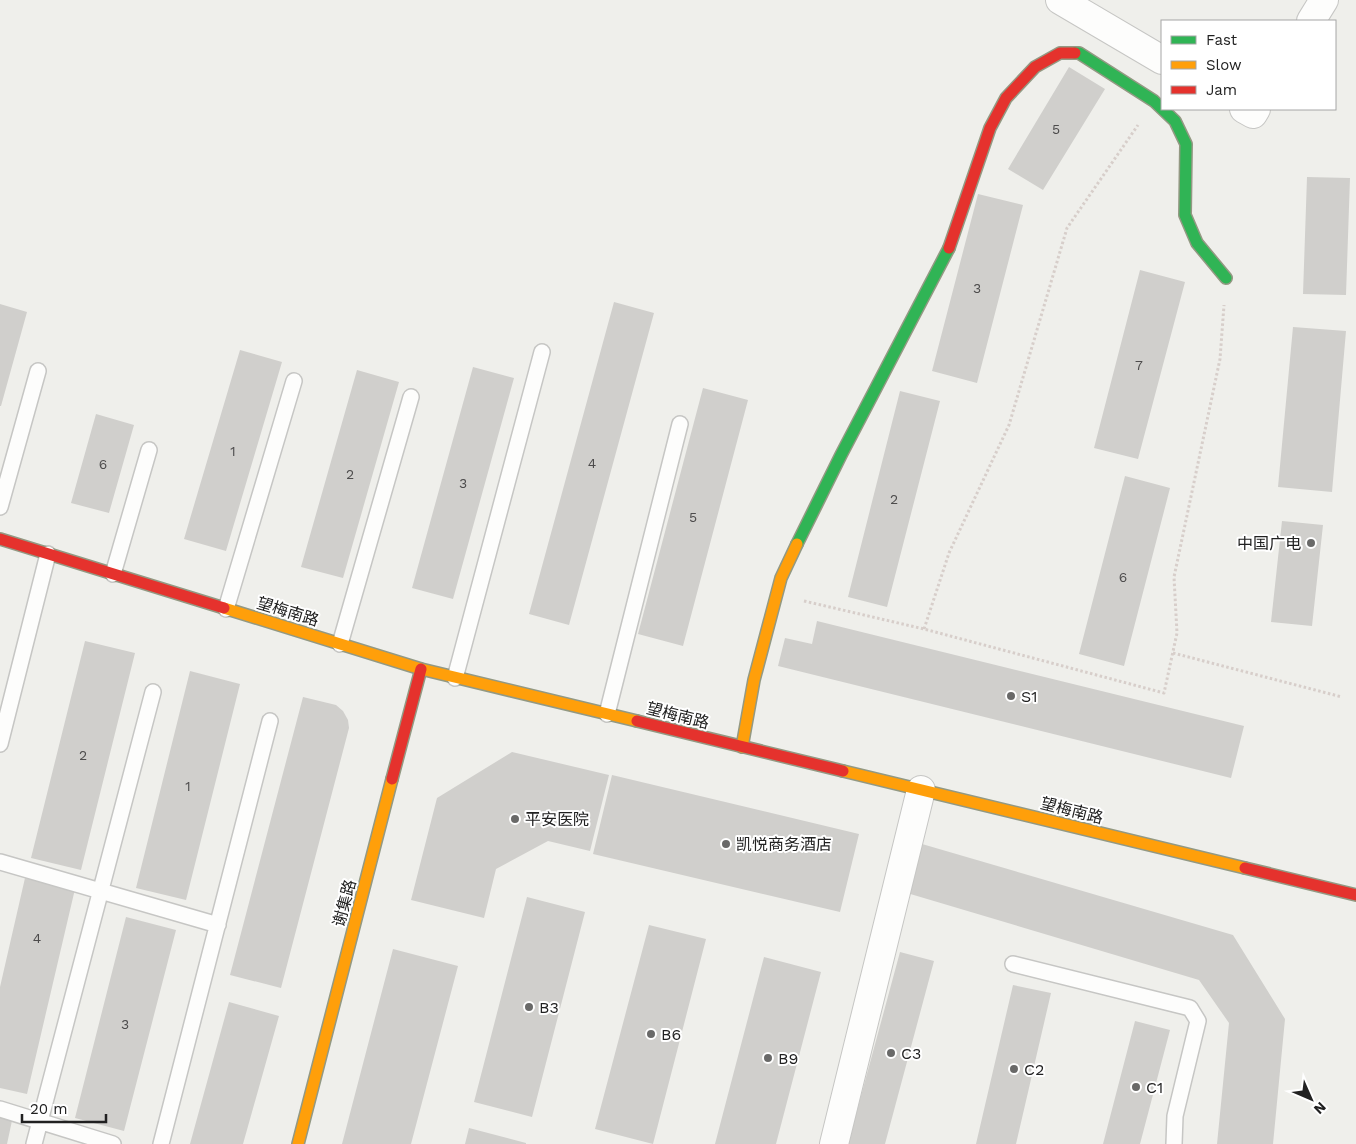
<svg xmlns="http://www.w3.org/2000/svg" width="1356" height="1144" font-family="'Work Sans','Noto Sans SC',sans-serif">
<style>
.building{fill:#d0cfcc}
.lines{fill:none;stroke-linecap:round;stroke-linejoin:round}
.lane-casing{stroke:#c6c6c4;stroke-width:18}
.street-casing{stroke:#c6c6c4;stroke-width:30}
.fast-casing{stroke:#939983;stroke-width:14}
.slow-casing{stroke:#939983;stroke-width:14}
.jam-casing{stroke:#939983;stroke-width:14}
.path{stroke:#d7ceca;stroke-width:3;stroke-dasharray:2.5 2.5;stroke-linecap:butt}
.lane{stroke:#fdfdfc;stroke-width:15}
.street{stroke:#fdfdfc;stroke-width:28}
.fast{stroke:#30b455;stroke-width:11}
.slow{stroke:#ff9f0a;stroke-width:11}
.jam{stroke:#e5322d;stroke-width:11}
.poi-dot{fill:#696968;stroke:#fff;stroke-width:2}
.labels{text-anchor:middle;stroke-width:4;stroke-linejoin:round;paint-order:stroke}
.number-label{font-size:14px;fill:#4d4c4c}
.poi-label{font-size:16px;fill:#212121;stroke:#fff;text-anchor:start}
.street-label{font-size:16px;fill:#212121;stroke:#fff}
</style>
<rect width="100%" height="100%" fill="#efefeb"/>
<!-- building -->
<path class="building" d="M1069,67L1105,89L1043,190L1008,169Z
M1307,177L1350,178L1346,295L1303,294Z
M978,194L1023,205L977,383L932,371Z
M1140,270L1185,282L1138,459L1094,448Z
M614,302L654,313L569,625L529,614Z
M0,304L27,312L1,406H0Z
M1293,327L1346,331L1332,492L1278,487Z
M240,350L282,362L226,551L184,539Z
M473,367L514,378L453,599L412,588Z
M357,370L399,382L343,578L301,567Z
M703,388L748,400L683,646L638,634Z
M900,391L940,401L887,607L848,597Z
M96,414L134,425L109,513L71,503Z
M1125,476L1170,488L1124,666L1079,654Z
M1282,521L1323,525L1312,626L1271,622Z
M817,621L1244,726L1231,778L778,666L785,638L812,644Z
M85,641L135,653L81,870L31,858Z
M190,671L240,684L186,900L136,888Z
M303,697L336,705L343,711L348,720L349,728L281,988L230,975Z
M512,752L609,775L590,851L548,841L496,869L484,918L411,900L437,798Z
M612,775L859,834L840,912L593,854Z
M922,844L1233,935L1285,1019L1273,1144H1217L1229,1023L1199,980L907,893Z
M25,878L75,889L27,1094L0,1088V987Z
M527,897L585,912L532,1117L474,1102Z
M126,917L176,930L124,1131L75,1118Z
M649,925L706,939L653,1144L595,1129Z
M393,949L458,966L411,1144H342Z
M900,952L934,961L885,1144H848Z
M764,957L821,972L776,1144H715Z
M1013,985L1051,993L1016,1144H976Z
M229,1002L279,1016L243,1144H190Z
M1135,1021L1170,1030L1140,1144H1103Z
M0,1113L13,1116L7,1144H0Z
M469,1128L526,1143V1144H465Z"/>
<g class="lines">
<!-- lane casing -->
<g class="lane-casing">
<path id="lane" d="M0,507L38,371
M113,574L149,450
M226,609L294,381
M340,644L411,397
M455,678L542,352
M607,714L680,424
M0,744L48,554
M0,862L218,925
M1013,964L1190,1008L1198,1021L1175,1116L1174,1144
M0,1109L113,1144
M34,1144L153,692
M161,1144L270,721"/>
</g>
<!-- street casing -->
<g class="street-casing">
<path id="street" d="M1060,0L1162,60
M1311,21L1324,0
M1244,109L1253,114L1256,109
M834,1144L921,790"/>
</g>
<!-- fast casing -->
<g class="fast-casing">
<path id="fast" d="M1075,53H1079L1154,101L1175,121L1186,144L1185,215L1197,243L1226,278
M797,544L841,455L949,248"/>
</g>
<!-- slow casing -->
<g class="slow-casing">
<path id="slow" d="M224,608L421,669L637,721
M742,747L754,680L781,578L797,544
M843,771L1245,868
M298,1144L392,779"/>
</g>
<!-- jam casing -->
<g class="jam-casing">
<path id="jam" d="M949,248L990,128L1006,98L1035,67L1060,53H1075
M0,539L224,608
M637,721L843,771
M392,779L421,669
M1245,868L1356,895"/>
</g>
<!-- path -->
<path class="path" d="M804,601L924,629L1164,693L1177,633L1174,577L1220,359L1224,305
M924,629L949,553L1009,425L1067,228L1138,125
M1173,653L1342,697"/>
<!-- lane -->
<use href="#lane" class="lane"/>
<!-- street -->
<use href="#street" class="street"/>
<!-- fast -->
<use href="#fast" class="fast"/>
<!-- slow -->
<use href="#slow" class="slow"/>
<!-- jam -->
<use href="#jam" class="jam"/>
</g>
<!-- markers -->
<g class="poi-dot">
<circle cx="1311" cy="543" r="5"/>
<circle cx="1011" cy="696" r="5"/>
<circle cx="515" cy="819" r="5"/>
<circle cx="726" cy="844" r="5"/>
<circle cx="529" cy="1007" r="5"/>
<circle cx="651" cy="1034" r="5"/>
<circle cx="891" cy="1053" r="5"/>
<circle cx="768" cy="1058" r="5"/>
<circle cx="1014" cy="1069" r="5"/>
<circle cx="1136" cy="1087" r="5"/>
</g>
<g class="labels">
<!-- number labels -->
<g class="number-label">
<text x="1056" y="134">5</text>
<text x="977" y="293">3</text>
<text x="1139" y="370">7</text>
<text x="233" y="456">1</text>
<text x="592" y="468">4</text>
<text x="103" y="469">6</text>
<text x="350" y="479">2</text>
<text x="463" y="488">3</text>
<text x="894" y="504">2</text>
<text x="693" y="522">5</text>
<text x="1123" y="582">6</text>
<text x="83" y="760">2</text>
<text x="188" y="791">1</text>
<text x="37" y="943">4</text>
<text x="125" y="1029">3</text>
</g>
<!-- poi labels -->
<g class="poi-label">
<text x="1301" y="549" text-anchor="end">中国广电</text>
<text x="1021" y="702">S1</text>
<text x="525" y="825">平安医院</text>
<text x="736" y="850">凯悦商务酒店</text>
<text x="539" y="1013">B3</text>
<text x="661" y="1040">B6</text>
<text x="901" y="1059">C3</text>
<text x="778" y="1064">B9</text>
<text x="1024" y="1075">C2</text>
<text x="1146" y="1093">C1</text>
</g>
<!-- street labels -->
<g class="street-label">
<text transform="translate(288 611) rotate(17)" y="6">望梅南路</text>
<text transform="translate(678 715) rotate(14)" y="6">望梅南路</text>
<text transform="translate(1072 810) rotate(14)" y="6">望梅南路</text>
<text transform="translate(344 903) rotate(-75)" y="6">谢集路</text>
</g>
</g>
<!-- legend -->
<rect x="1161" y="20" width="175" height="90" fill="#ffffff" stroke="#a6a6a6"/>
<rect x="1171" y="36" width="25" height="8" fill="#30b455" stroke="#a6a6a6"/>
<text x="1206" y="45" font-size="15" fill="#212121">Fast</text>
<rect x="1171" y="61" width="25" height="8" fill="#ff9f0a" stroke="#a6a6a6"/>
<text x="1206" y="70" font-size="15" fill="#212121">Slow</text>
<rect x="1171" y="86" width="25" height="8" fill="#e5322d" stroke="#a6a6a6"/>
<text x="1206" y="95" font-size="15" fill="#212121">Jam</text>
<!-- north arrow -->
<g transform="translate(1311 1099) rotate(135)" stroke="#ffffff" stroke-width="4" paint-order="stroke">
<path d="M0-4L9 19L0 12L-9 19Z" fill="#212121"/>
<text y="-8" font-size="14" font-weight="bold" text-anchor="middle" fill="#212121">N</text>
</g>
<!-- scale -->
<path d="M22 1114v8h84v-8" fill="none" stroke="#212121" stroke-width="2.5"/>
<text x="30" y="1114" font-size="15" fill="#212121" stroke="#ffffff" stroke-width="4" paint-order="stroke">20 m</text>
</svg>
